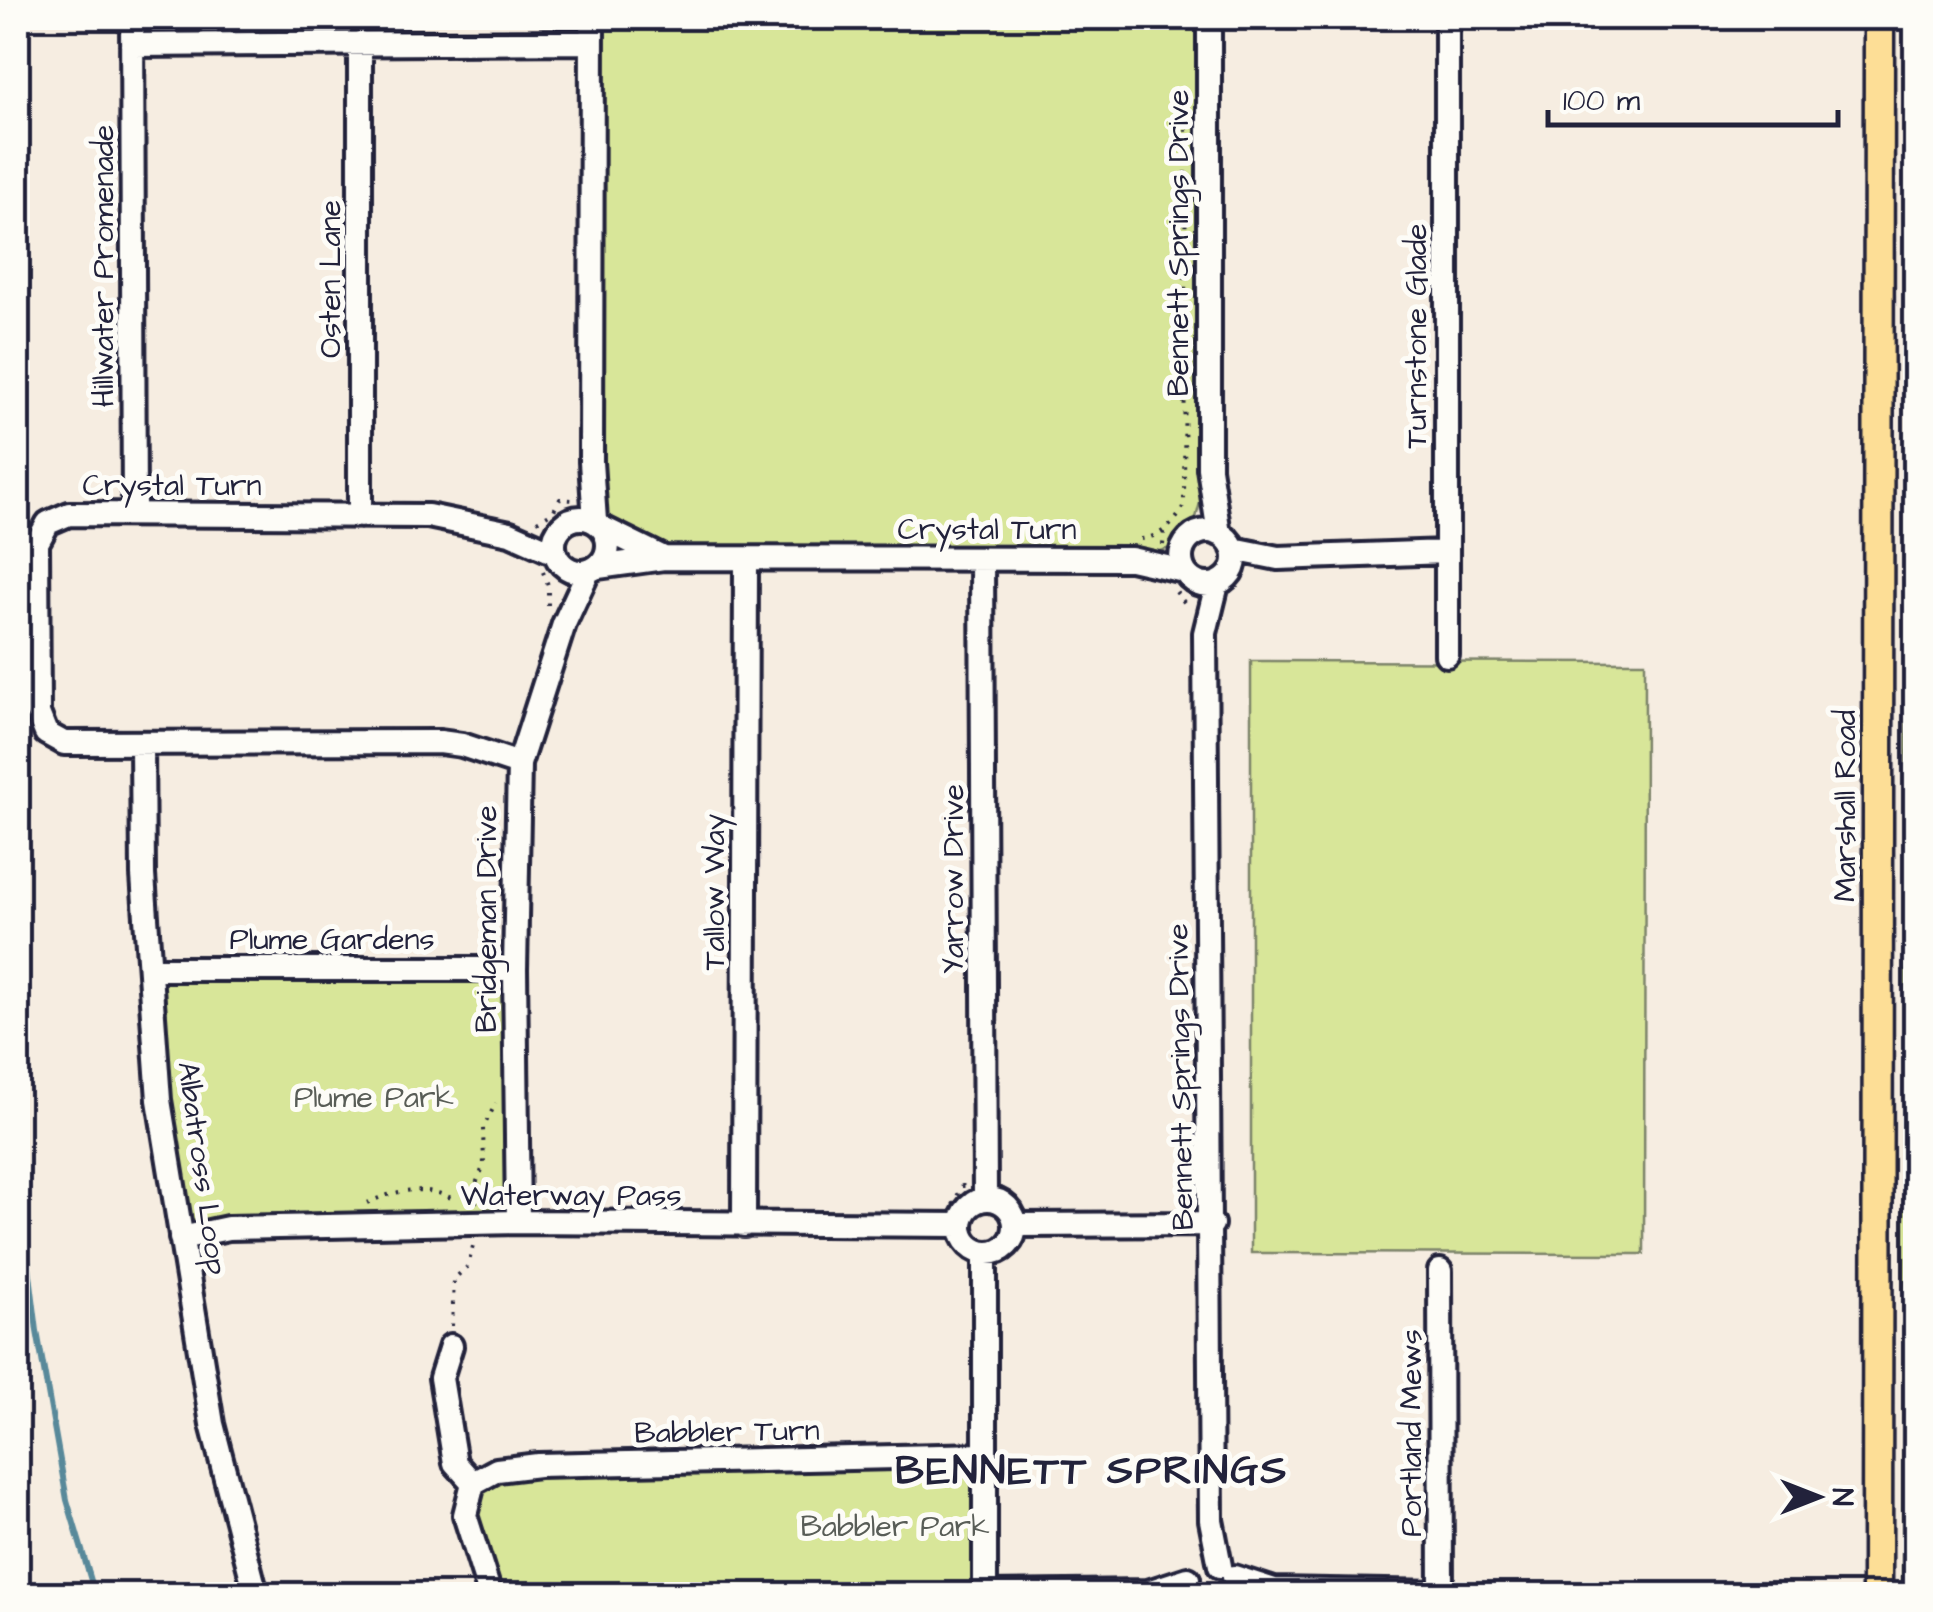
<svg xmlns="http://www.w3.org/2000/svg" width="1933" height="1612" font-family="'Architects Daughter',sans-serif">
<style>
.green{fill:#d8e699;stroke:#7d846a;stroke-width:2.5}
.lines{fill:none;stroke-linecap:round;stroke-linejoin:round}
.stream{stroke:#59899a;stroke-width:6}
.minor-casing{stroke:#22223b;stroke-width:30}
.major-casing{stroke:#22223b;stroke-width:35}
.path{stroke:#22223b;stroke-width:4;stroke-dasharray:2.5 8;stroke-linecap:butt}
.minor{stroke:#fdfcf7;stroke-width:22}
.major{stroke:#fdde96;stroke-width:28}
.labels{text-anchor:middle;stroke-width:10;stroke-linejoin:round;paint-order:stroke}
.street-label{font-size:30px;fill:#22223b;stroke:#fdfcf7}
.park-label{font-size:30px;fill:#595d57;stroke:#fdfcf7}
.district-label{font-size:40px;font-weight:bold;letter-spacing:2.5px;fill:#22223b;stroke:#fdfcf7}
</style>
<rect width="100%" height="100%" fill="#f6ede1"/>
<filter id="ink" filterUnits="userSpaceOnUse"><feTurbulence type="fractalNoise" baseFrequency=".01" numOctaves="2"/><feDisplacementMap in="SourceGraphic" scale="20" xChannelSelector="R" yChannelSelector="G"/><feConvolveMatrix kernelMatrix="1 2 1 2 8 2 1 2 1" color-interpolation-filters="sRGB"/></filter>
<g filter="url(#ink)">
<!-- green -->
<path class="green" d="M592,18H1209V468L1191,537L1185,544L1131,559L664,558L603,528Z
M1910,18H1916V1594H1902Z
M1251,661L1645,662L1644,1254L1251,1253Z
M150,969H515L518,1222L181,1238Z
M985,1455V1594H490L465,1515L497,1470Z"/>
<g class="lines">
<!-- stream -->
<path class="stream" d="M18,1177L37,1331L67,1500L95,1594"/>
<!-- minor casing -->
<g class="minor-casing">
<path id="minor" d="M132,18L134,514
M592,18L591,462L595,521
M1209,18V468L1219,534
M1447,18V655
M360,43V516
M132,45L592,42
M554 545a27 27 0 1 1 54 0a27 27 0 1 1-54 0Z
M603,528L664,558
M1181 558a27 27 0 1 1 54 0a27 27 0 1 1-54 0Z
M1233,549L1278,558L1446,552
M982,559L985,1199
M598,567L664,558L1131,559L1184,571
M1217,584L1205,633L1211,1520L1220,1566
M142,743L143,875L159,1100L212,1424L256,1594
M519,764L462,745L440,742L64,743L46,733L38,713L37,543L48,523L69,514L428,516L510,533L555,553
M150,969H515
M961 1226a27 27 0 1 1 54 0a27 27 0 1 1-54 0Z
M518,1222L515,969L519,764L564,624L588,572
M744,1225L746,560
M1015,1225L1212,1224
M181,1238L228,1228L518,1222L961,1225
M985,1253V1594
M1440,1271L1441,1594
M451,1346L441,1378L455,1463L473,1483
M1234,1577L1274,1590L1441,1593
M490,1594L465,1515L473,1483L497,1470L538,1465L985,1455
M985,1594L1148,1592L1188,1579"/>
</g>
<!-- major casing -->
<g class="major-casing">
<path id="major" d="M1877,1594L1879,18"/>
</g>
<!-- path -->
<path class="path" d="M537,521L553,512L560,499L573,500
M1141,539C1160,537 1178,522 1184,504L1186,127
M1163,545L1164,530
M543,572L548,585V607
M1176,592L1188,607
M491,990L486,1000L493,1019
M367,1203C398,1189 426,1184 457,1201
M476,1203L475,1186L484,1165L483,1128L496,1103
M953,1205L962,1186H967
M452,1326L454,1279L468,1266L474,1242"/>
<!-- minor -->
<use href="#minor" class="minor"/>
<!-- major -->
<use href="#major" class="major"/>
</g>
</g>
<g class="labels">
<!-- street labels -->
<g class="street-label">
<text transform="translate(1178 243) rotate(-90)" y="10">Bennett Springs Drive</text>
<text transform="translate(103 266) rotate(-90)" y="10">Hillwater Promenade</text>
<text transform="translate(330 279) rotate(-90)" y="10">Osten Lane</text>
<text transform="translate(1416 336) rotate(-90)" y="10">Turnstone Glade</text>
<text x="172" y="495">Crystal Turn</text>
<text x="987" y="539">Crystal Turn</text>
<text transform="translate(1845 806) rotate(-90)" y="10">Marshall Road</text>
<text transform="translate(953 879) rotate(-90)" y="10">Yarrow Drive</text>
<text transform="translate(714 892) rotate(-90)" y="10">Tallow Way</text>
<text transform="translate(486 919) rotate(-90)" y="10">Bridgeman Drive</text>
<text x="332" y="949">Plume Gardens</text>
<text transform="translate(1180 1077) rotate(-91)" y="10">Bennett Springs Drive</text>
<text transform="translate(203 1168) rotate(82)" y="10">Albatross Loop</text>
<text x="571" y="1205">Waterway Pass</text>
<text transform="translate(727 1431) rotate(-1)" y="10">Babbler Turn</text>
<text transform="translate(1411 1433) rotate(-90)" y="10">Portland Mews</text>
</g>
<!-- park labels -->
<g class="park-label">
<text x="374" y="1107">Plume Park</text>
<text x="895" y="1536">Babbler Park</text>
</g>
<!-- district labels -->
<g class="district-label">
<text x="1092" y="1483">BENNETT SPRINGS</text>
</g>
</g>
<!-- margin -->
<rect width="1933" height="1612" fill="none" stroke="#fdfcf7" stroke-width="60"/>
<rect x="30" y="30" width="1873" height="1552" fill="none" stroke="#22223b" stroke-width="4" filter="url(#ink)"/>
<!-- north arrow -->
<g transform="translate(1818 1497) rotate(90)" stroke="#fdfcf7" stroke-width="8" paint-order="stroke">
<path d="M0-8L18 38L0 25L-18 38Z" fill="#22223b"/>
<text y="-15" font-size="28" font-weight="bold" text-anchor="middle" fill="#22223b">N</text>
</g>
<!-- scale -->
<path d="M1548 110v15h290v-15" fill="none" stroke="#22223b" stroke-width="5"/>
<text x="1563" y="110" font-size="30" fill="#22223b" stroke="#fdfcf7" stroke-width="8" paint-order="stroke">100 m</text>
</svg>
